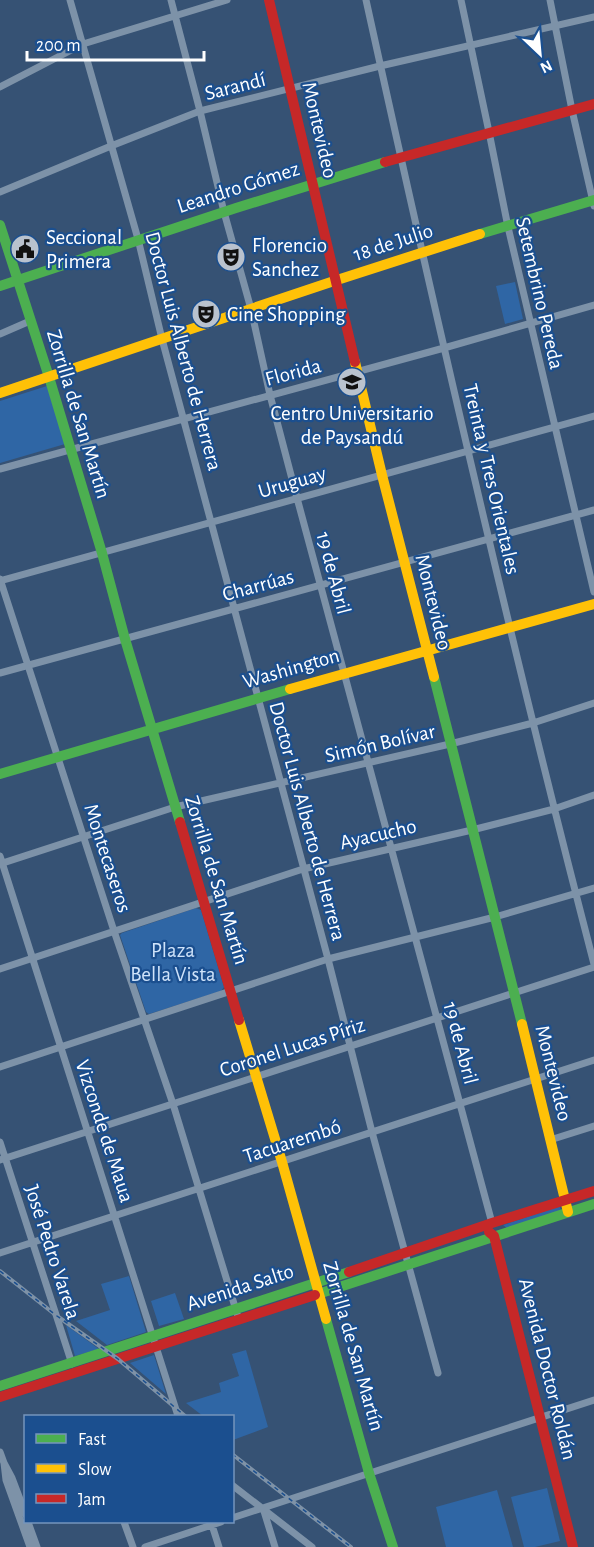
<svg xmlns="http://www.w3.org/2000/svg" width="594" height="1547" font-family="'Alegreya Sans',sans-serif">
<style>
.green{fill:#2f66a5}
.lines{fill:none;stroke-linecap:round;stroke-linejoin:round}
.street{stroke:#7d92a8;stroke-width:7}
.fast{stroke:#4caf50;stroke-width:10}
.slow{stroke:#ffc107;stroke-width:10}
.jam{stroke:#c62828;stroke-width:10}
.rail-casing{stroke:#7e92a7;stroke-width:4}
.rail{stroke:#1b4f8f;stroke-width:1.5;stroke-dasharray:4.5;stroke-linecap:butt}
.labels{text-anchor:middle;stroke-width:4.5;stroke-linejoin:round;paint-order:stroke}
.street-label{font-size:21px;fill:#fff;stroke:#1b4f8f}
.poi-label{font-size:21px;fill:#fff;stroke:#1b4f8f;text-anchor:start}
.park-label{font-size:21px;fill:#cfe3fa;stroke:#1b4f8f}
</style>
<rect width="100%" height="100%" fill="#365274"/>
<!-- green -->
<path class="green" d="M515,282L523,319L505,324L496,286Z
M47,386L65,444L0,463V401Z
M196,908L201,910L224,987L221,991L149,1014L146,1012L120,935L122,933Z
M560,1206L561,1211L508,1229L503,1225Z
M129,1276L146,1332L107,1345L76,1321L110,1310L101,1284Z
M175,1293L184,1319L159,1326L151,1301Z
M66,1325L99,1349L75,1356Z
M246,1350L268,1427L233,1440L232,1416H203L186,1403L221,1392L219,1383L239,1376L232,1354Z
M154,1355L166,1394L130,1363Z
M547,1488L560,1541L535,1547H524L511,1497Z
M497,1490L513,1547H446L436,1507Z"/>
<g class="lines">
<!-- street -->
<path class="street" d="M70,0L138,239L162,339L328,959L372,1132L438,1373
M171,0L200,111L224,212L251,309L270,395L297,498L492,1223
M366,0C437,323 511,645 594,964
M461,0L489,132L508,227L594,592
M550,0L572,110L594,206
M0,87L83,44L227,0
M0,192L111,146L200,111L380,66L594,17
M0,334L30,321
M0,469L444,348L594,305
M0,579L114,931L173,1104L239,1320
M0,581L594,416
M0,673L594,510
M0,856L178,1416
M0,864L175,807L450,744L533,723L594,703
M0,969L303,869L472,830L554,809L594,795
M0,1067L328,959L495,917L594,888
M550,1140L594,1126
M0,1142L72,1364
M0,1160L594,967
M0,1253L594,1060
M0,1452L4,1463L12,1478L26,1515
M4,1463L6,1480L30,1547
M232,1485L312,1547
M263,1508L275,1547
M232,1518L594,1400
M28,1522L37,1547
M124,1522L133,1547
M211,1522L219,1547
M145,1547L221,1522"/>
<!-- fast -->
<path class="fast" d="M0,225L49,377L102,553L125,639L180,822
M480,234L594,200
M0,286L236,208L385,162
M434,677L522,1024
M0,774L290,689
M315,1295L594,1204
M326,1319L369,1473L393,1547
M0,1386L349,1272"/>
<!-- slow -->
<path class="slow" d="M355,362L382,475L434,677
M0,393L334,281L480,234
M290,689L594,604
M239,1020L282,1162L326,1319
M522,1024L568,1212"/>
<!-- jam -->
<path class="jam" d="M269,0L355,362
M385,162L594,104
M180,822L239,1020
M489,1232L494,1236L573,1547
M349,1272L492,1223L594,1191
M0,1397L315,1295"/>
<!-- rail casing -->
<g class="rail-casing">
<path id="rail" d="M0,1271L57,1316L118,1359L185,1416
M232,1454L351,1547"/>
</g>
<!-- rail -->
<use href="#rail" class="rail"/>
</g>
<!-- icons -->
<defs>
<g id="civic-disc" transform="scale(1.5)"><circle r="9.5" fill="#b9c2ce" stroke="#1b4f8f"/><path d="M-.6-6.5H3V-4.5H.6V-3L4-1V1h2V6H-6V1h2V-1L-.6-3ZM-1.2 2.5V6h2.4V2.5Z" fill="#111"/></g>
<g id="theatre-disc" transform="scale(1.5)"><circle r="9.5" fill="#b9c2ce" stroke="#1b4f8f"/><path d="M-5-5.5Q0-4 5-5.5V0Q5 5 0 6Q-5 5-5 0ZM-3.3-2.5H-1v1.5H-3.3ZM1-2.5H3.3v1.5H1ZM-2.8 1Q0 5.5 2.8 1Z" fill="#111"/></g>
<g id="university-disc" transform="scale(1.5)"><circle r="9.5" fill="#b9c2ce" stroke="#1b4f8f"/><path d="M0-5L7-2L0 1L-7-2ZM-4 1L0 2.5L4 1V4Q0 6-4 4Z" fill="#111"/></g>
</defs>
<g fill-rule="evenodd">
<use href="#civic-disc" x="25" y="249"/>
<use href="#theatre-disc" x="231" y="257"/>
<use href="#theatre-disc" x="206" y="314"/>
<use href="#university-disc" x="352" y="382"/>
</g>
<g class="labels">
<!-- street labels -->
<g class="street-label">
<text transform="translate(235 86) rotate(-14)" y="7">Sarandí</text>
<text transform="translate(320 130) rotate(77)" y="7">Montevideo</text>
<text transform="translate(238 187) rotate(-18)" y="7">Leandro Gómez</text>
<text transform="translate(393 242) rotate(-18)" y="7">18 de Julio</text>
<text transform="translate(540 293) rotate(77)" y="7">Setembrino Pereda</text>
<text transform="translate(184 351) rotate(75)" y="7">Doctor Luis Alberto de Herrera</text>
<text transform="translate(293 372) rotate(-15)" y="7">Florida</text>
<text transform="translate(79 414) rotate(73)" y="7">Zorrilla de San Martín</text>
<text transform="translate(492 479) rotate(77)" y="7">Treinta y Tres Orientales</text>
<text transform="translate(292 482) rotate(-16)" y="7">Uruguay</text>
<text transform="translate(334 573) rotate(75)" y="7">19 de Abril</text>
<text transform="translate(258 585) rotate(-15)" y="7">Charrúas</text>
<text transform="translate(434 602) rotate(76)" y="7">Montevideo</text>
<text transform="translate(291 668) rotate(-16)" y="7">Washington</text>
<text transform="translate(380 743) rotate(-13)" y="7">Simón Bolívar</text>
<text transform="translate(308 821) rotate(75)" y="7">Doctor Luis Alberto de Herrera</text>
<text transform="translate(378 834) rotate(-13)" y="7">Ayacucho</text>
<text transform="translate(108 858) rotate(72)" y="7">Montecaseros</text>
<text transform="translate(217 880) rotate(73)" y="7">Zorrilla de San Martín</text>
<text transform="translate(461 1043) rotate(75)" y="7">19 de Abril</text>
<text transform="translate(292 1047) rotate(-18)" y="7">Coronel Lucas Píriz</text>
<text transform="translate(554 1073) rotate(76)" y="7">Montevideo</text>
<text transform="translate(105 1131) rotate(72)" y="7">Vizconde de Maua</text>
<text transform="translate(292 1141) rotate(-18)" y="7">Tacuarembó</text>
<text transform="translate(53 1252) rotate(72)" y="7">José Pedro Varela</text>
<text transform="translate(240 1287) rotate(-18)" y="7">Avenida Salto</text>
<text transform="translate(354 1346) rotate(74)" y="7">Zorrilla de San Martín</text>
<text transform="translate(548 1369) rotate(76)" y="7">Avenida Doctor Roldán</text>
</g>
<!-- poi labels -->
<g class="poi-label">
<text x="46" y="244">Seccional<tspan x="46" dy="24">Primera</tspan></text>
<text x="252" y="252">Florencio<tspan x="252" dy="24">Sanchez</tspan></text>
<text x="227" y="321">Cine Shopping</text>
<text x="352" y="420" text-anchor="middle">Centro Universitario<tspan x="352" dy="24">de Paysandú</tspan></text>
</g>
<!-- park labels -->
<g class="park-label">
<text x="173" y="957">Plaza<tspan x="173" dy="24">Bella Vista</tspan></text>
</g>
</g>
<!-- legend -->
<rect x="24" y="1415" width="210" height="108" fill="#1b4f8f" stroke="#7695bc" stroke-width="1.5"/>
<rect x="36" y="1434" width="30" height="9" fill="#4caf50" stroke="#7695bc" stroke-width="1.5"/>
<text x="78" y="1445" font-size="18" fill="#ffffff">Fast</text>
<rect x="36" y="1464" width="30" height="9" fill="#ffc107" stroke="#7695bc" stroke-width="1.5"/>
<text x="78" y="1475" font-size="18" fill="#ffffff">Slow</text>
<rect x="36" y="1494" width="30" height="9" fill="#c62828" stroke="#7695bc" stroke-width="1.5"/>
<text x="78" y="1505" font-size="18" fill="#ffffff">Jam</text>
<!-- north arrow -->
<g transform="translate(540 54) rotate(154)" stroke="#1b4f8f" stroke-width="4.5" paint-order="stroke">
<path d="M0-4.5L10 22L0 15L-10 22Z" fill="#ffffff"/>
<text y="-9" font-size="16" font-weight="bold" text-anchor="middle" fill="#ffffff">N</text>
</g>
<!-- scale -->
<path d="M27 51v9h177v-9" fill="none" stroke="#ffffff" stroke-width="3"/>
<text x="36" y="51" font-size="18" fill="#ffffff" stroke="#1b4f8f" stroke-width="4.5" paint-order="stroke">200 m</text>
</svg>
